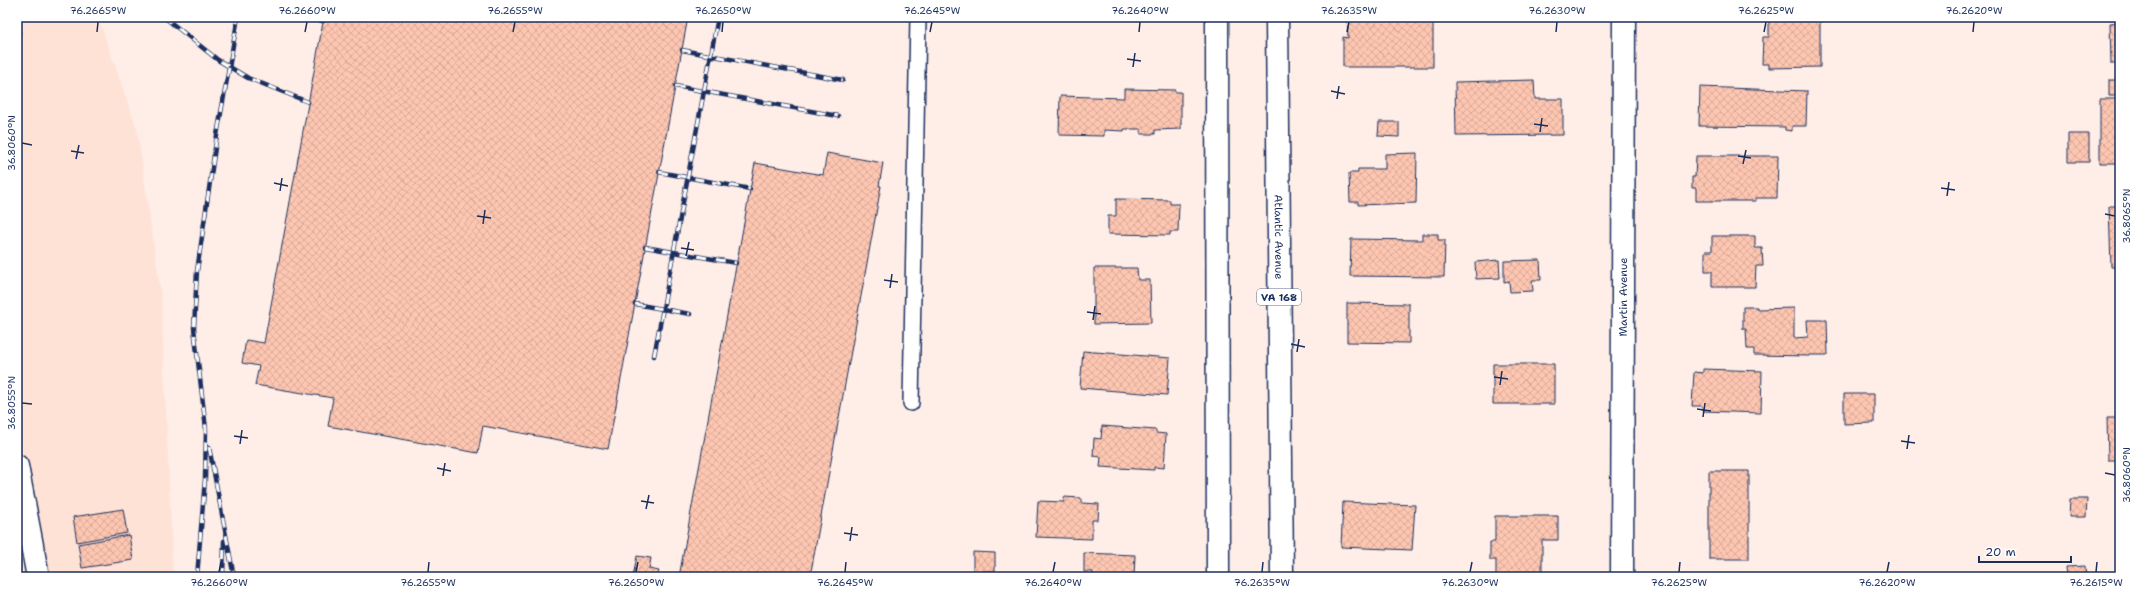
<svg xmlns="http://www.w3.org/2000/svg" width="2137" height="594" font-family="'Shantell Sans',sans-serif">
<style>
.built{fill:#fee2d6}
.building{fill:url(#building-cross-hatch);stroke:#1b2f5e}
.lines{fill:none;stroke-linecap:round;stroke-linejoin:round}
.lane-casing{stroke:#1b2f5e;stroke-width:18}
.street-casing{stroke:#1b2f5e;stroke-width:25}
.primary-casing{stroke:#1b2f5e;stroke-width:25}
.lane{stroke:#fff;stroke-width:15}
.street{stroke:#fff;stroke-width:22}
.primary{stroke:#fff;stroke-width:22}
.rail-casing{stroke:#1b2f5e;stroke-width:4.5}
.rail{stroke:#fff;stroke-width:3;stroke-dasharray:9;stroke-linecap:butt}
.ticks{fill:none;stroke:#1b2f5e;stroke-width:1.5}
.labels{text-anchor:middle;stroke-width:4;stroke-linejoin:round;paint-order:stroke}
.shield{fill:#fff;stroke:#5f6d8e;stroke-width:1}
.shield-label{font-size:10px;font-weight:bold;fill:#1b2f5e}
.street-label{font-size:11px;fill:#1b2f5e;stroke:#fff}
.neatline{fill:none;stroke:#1b2f5e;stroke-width:1.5}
.ticks-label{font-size:10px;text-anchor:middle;fill:#1b2f5e}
</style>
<defs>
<pattern id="building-cross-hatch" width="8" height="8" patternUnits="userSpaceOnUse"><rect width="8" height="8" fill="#fdc6b0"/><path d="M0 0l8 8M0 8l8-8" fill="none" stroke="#d8aa9a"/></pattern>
</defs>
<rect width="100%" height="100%" fill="#feeee7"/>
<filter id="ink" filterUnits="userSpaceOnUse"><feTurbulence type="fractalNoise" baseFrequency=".025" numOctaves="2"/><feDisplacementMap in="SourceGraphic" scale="8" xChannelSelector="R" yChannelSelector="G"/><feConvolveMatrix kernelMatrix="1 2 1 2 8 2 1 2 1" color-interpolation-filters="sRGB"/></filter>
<g filter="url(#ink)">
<!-- built -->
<path class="built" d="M17,17H98L137,129L161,295L173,577H17Z"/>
<!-- building -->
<path class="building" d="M324,17H688L608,449L483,426L478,453L328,426L333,398L255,385L259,366L242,363L246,340L264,343Z
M1347,17H1433V67H1343V37L1348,38Z
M1769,20H1820V67L1769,68V64H1762L1763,37H1769Z
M2120,22V64H2111L2110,23Z
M17,30L21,32L17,44Z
M1534,80L1535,99H1563V135L1456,136L1455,82Z
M2109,80H2120V96H2109Z
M1700,87L1807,91L1806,126H1792V131L1785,130V127L1699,126Z
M1124,89L1175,90V92H1181V129L1155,130V134H1141V129H1124V131L1104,130V136L1059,135L1060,96L1124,98Z
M2120,96V163H2100V99H2120Z
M1379,122H1399V137L1378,136Z
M2068,134H2089V162H2068Z
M827,153L883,163L879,186H881L810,577H679L755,163L823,175Z
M1417,153L1416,203L1358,205V202H1350L1349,173H1358V169H1385V154Z
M1696,156H1778L1777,198H1756V201H1696V188H1692V177H1695Z
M1116,199L1170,200V204H1179L1178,232H1170V235L1108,234V216H1116Z
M2109,206H2120V267H2111Z
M1422,234H1438V240H1445L1444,277L1350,276L1351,239L1422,240Z
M1712,236H1755V248H1762L1763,266H1756L1755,287H1712V271H1705V251H1712Z
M1499,260L1500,278L1476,279L1475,262Z
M1540,260L1541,280H1532L1533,291L1510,292L1509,281L1504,282V261Z
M1094,268H1137L1138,280H1150L1151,323L1094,324Z
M1347,303L1409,304V343L1347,342Z
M1743,307H1757V309L1794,308V338L1808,337L1807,320H1827L1828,355H1809V356L1754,355V349H1747L1746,329H1743Z
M1083,351L1170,358L1167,395L1080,388Z
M1493,364H1554V404H1493Z
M1703,369L1762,371L1761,413L1702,411V406H1692L1694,372L1703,373Z
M1844,394H1874V423L1844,424Z
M2107,418H2120V460H2108Z
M1102,426L1156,430V433L1166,434L1164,468L1154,467V470L1100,467L1101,457L1093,456L1094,438L1101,439Z
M1709,471H1749V559H1709Z
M1064,497L1081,498V503L1099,504L1098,520H1092V539L1036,537L1038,501L1064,502Z
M2070,499H2087L2086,517H2069Z
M1343,502L1415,505L1412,550L1341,547Z
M123,509L127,533L77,542L73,517Z
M1495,516H1558V540H1542V576L1496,577V560H1490V542H1495Z
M129,535L133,560L82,568L78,544Z
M973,552L995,553V571H973Z
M1084,553L1135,555L1134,577H1092L1093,572H1084Z
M637,556L651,558L649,569L659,571L657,577H633Z
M2085,566L2086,577H2067L2066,567Z"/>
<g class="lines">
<!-- lane casing -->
<g class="lane-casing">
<path id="lane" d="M911,403L918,17"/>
</g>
<!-- street casing -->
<g class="street-casing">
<g id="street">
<path d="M17,466L38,577"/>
<path id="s1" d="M1622,577L1624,17"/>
</g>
</g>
<!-- primary casing -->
<g class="primary-casing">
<g id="primary">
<path d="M1217,17L1218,577"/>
<path id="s2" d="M1277,17L1282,577"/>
</g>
</g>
<!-- lane -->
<use href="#lane" class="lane"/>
<!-- street -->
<use href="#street" class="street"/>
<!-- primary -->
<use href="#primary" class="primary"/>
<!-- rail casing -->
<g class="rail-casing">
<path id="rail" d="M164,17L218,60L248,78L308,102
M306,17L323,21
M682,50L843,80
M675,86L838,116
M659,172L750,189
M645,247L736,263
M635,304L690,314
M654,356L718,17
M209,447L234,577
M197,577L205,479L206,429L194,328L197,271L216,141L238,17
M223,577L224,541"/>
</g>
<!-- rail -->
<use href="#rail" class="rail"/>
</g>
</g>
<!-- ticks -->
<path class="ticks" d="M97,32L98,22M305,32L307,22M513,32L515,22M722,32L723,22M930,32L932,22M1139,32L1140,22M1347,32L1349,22M1556,32L1557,22M1764,32L1766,22M1973,32L1974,22M1127,59L1141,61M1133,67L1135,53M1331,91L1345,94M1337,99L1339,86M1534,124L1548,126M1540,132L1542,118M22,143L32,145M71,151L84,153M1738,156L1751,158M76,159L79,145M1743,164L1746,150M274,183L288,186M1941,188L1955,190M280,191L282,178M1947,196L1949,182M2105,214L2115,216M477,216L491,218M483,224L485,210M681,248L694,250M686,256L689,242M884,280L898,282M890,288L892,274M1087,312L1101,314M1093,320L1095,306M1291,344L1305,347M1297,352L1299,339M1494,377L1508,379M1500,385L1502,371M22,403L32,404M1697,409L1711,411M1703,417L1705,403M234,436L248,438M1901,441L1915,443M240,444L242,430M1907,449L1909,435M437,468L451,471M2105,473L2115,475M443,476L445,463M641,501L654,503M646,509L649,495M844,533L858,535M850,541L852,527M219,572L221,562M428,572L429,562M636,572L638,562M845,572L846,562M1053,572L1055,562M1262,572L1263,562M1470,572L1472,562M1679,572L1680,562M1887,572L1889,562M2096,572L2097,562"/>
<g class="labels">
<!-- shield labels -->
<rect class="shield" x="1257" y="289" width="44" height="16" rx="3"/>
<g class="shield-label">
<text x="1279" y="301">VA 168</text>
</g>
<!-- street labels -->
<g class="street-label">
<text dy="4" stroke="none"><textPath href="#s2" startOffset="220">Atlantic Avenue</textPath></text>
<text dy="4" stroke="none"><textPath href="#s1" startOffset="280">Martin Avenue</textPath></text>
</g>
</g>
<!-- margin -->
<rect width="2137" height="594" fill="none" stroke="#fff" stroke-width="44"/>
<!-- scale -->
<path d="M1979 556v6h92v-6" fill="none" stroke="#1b2f5e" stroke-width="2"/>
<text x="1985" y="556" font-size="12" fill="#1b2f5e" stroke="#ffffff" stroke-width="3" paint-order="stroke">20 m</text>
<rect x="22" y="22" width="2093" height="550" class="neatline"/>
<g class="ticks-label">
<text x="98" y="14">76.2665°W</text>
<text x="307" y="14">76.2660°W</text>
<text x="515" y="14">76.2655°W</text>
<text x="723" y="14">76.2650°W</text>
<text x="932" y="14">76.2645°W</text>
<text x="1140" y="14">76.2640°W</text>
<text x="1349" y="14">76.2635°W</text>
<text x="1557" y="14">76.2630°W</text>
<text x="1766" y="14">76.2625°W</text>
<text x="1974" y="14">76.2620°W</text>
<text transform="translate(11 143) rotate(-90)" y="4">36.8060°N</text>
<text transform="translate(2126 216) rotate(-90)" y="4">36.8065°N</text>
<text transform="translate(11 403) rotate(-90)" y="4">36.8055°N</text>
<text transform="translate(2126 475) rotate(-90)" y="4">36.8060°N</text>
<text x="219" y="586">76.2660°W</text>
<text x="428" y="586">76.2655°W</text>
<text x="636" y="586">76.2650°W</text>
<text x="845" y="586">76.2645°W</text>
<text x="1053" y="586">76.2640°W</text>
<text x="1262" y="586">76.2635°W</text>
<text x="1470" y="586">76.2630°W</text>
<text x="1679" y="586">76.2625°W</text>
<text x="1887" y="586">76.2620°W</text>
<text x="2096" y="586">76.2615°W</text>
</g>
</svg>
